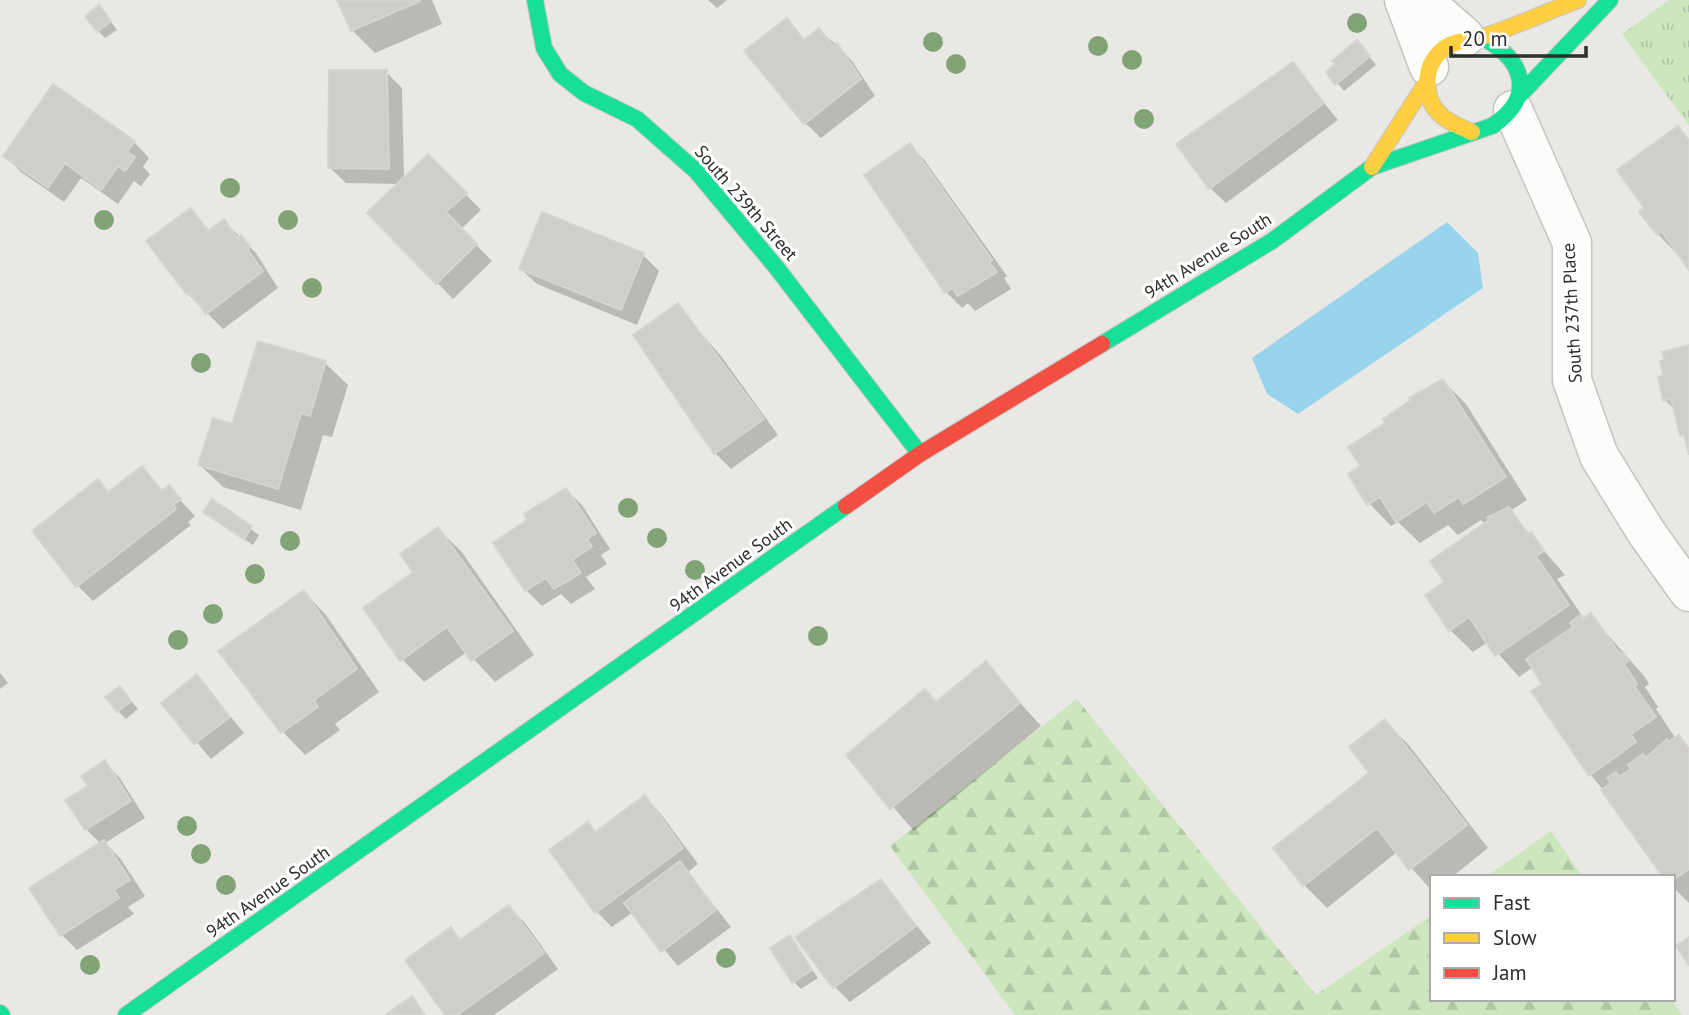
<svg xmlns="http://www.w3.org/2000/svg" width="1689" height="1015" font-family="'PT Sans',sans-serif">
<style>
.forest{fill:url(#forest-firs)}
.park{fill:url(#park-tufts)}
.water{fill:#98d4eb}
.shadow{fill:#0003}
.building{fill:#cfceca;stroke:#d5d4d0;stroke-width:2}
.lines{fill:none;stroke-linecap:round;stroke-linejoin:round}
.street-casing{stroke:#c4c4c4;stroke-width:41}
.fast-casing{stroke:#c4c4c4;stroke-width:18}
.slow-casing{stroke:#c4c4c4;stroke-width:18}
.jam-casing{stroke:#c4c4c4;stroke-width:18}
.street{stroke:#fcfcfb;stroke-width:38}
.fast{stroke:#16e098;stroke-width:16}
.slow{stroke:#ffcf43;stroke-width:16}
.jam{stroke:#f24e42;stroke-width:16}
.tree{fill:#81a476}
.labels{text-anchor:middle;stroke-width:6;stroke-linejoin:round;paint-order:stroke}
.street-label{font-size:18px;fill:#2d2d2d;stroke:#fff}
</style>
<defs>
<pattern id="forest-firs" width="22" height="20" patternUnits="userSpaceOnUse" patternTransform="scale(1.75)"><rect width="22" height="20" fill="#cce6be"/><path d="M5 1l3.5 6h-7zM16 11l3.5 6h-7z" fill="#b0c6a4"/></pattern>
<pattern id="park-tufts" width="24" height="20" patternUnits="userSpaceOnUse" patternTransform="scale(1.75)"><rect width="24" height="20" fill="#cce6be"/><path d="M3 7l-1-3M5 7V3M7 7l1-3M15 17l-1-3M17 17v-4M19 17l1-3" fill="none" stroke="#b0c6a4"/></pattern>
</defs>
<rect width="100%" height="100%" fill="#eae8e4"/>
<!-- forest -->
<path class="forest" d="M1077,699L1316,995L1432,915V999H1671L1682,1015H1015L890,846Z
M1551,831L1583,877H1486Z"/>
<!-- park -->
<path class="park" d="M1669,0H1689V126L1622,34Z"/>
<!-- water -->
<path class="water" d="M1447,222L1478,253L1483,288L1298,414L1267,394L1252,358Z"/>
<!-- shadow -->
<path class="shadow" d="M339,0H432L442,24L375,53L352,30Z
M708,0H727L717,8Z
M106,15L117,30L105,38L98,31Z
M787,20L806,41L819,31L837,45L852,61L875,96L821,138L805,123Z
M1364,50L1376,65L1344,91L1328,72Z
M1293,65L1338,120L1226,203L1210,188Z
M386,72L402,88L404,180L428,156L481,210L461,229L492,261L453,299L370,213L400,184L346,183L330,168Z
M1677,128L1689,139V267L1658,234L1646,209Z
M134,142L149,158L143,167L150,174L141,186L134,181L118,204L81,178L64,202L21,172L5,156Z
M910,145L925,161L1007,276L1004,278L1011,289L975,311L968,303L962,308L946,292L867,176Z
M191,210L210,231L224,221L256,253L278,288L223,329L188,294Z
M543,214L643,255L659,271L637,325L537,284L521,269Z
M677,306L721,356L778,435L731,469L715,453Z
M1689,347V450L1677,412L1665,400V376Z
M325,363L348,385L332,437L323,435L301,510L223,487L200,465L233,426Z
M1443,381L1466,404L1527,500L1510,511L1565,575L1557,579L1585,620L1591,616L1645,677L1649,684L1645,687L1658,707L1656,709L1676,739L1679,737L1689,748V903L1673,887V877L1591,775L1533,667L1519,677L1488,642L1473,652L1450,630L1446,583L1486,525L1481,520L1458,535L1448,525L1420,543L1398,522L1391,526L1369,503L1363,466L1387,424Z
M142,468L164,492L169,488L195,516L188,522L191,525L93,601L77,585L98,481L110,493Z
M566,490L582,505L610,549L601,555L607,564L586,577L595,589L571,604L561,594L542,606L526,590L496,543Z
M212,501L259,535L253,545L205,512Z
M438,529L461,551L534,655L495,682L467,652L424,682L402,659L416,573Z
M304,592L326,615L379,692L335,724L340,730L305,755L283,732L221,651Z
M985,664L1041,726L914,831L848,755L937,703Z
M0,673L8,683L0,689Z
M197,676L244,733L211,759L163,703Z
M120,688L138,709L126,719L118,711Z
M1385,722L1408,744L1488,848L1452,877H1432V891L1397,852L1327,908L1304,885L1372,773Z
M104,762L120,778L145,818L105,843L120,858L145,896L128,907L134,914L77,950L62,935L101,844L86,829L90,786Z
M644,797L660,813L698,864L688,872L731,927L678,966L633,912L612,927L596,911L587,824L596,833Z
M881,882L931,943L850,1002L835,987Z
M509,907L525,923L558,969L494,1015H447L451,929L462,940Z
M790,938L818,978L801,989L794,982Z"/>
<!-- building -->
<path class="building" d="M337,0H420V1L351,31Z
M99,5L111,21L97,32L85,16Z
M787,18L804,40L819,28L833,46L837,43L861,79L804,124L744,51Z
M1357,40L1370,56L1335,85L1326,72L1335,64L1332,61Z
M1293,62L1324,103L1209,189L1176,144Z
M329,70H387L389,169L328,168Z
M53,84L135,141L127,152L135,157L125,171L118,166L101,190L65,163L48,188L3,156Z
M1678,126L1689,141V270L1661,231L1657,235L1639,212L1644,208L1617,170Z
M910,143L992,260L989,262L997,272L958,296L952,288L945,293L864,175Z
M428,154L467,193L446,212L477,244L436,284L367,213Z
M191,208L208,231L224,219L237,238L241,235L250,247L247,249L263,271L206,314L190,293L187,295L146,241Z
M542,212L644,253L621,310L519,269Z
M678,303L764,419L714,454L633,335Z
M258,341L326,361L310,416L301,413L278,489L198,465L213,418L232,424Z
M1689,345V455L1684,435L1680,436L1671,399L1663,401L1658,377L1663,375L1660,361L1665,360L1662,352Z
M1443,379L1506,477L1463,504L1459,497L1434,513L1427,502L1396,522L1380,497L1367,505L1348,474L1360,466L1348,447L1385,423L1383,419L1411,400L1409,398Z
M142,466L162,491L169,485L181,499L173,505L176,509L76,587L32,531L98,479L108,492Z
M566,488L596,533L587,539L592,547L572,560L581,573L554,589L546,578L525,591L493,543L527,520L524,514Z
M212,499L252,526L244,539L203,512Z
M1509,507L1528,534L1531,532L1544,551L1536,556L1569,605L1495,656L1469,617L1449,631L1425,595L1444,582L1430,561L1489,520L1487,518Z
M438,527L513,631L471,661L447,627L400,661L363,608L413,572L400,554Z
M304,590L357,669L314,700L318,707L281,733L218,651Z
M1591,613L1620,654L1623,652L1628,661L1624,664L1637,684L1634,686L1656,717L1631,734L1636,742L1589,776L1531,691L1542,684L1526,659L1573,627L1570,623L1580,615L1583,619Z
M986,661L1020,703L890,809L846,755L925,689L936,702Z
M197,674L230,717L194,744L161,703Z
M120,686L131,701L117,712L105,697Z
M1385,719L1467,825L1409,870L1377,828L1303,886L1273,848L1369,773L1349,747Z
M1679,735L1689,749V869L1673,880V877H1663L1601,790L1611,783L1607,778L1616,772L1619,777L1631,769L1628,765L1643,754L1646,758L1667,739L1669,742Z
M105,760L131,801L85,830L65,800L88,786L81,776Z
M645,795L683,848L595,913L549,850L588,822L595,832Z
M104,840L130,880L114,890L119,898L60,936L29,888Z
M680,861L716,910L661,952L624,903Z
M881,879L916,926L833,988L795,937Z
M509,905L544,953L457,1015H445L405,960L451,927L460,940Z
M790,935L812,970L792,983L770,948Z
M1689,937V965L1676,946Z
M412,996L425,1015H385Z"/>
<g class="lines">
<!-- street casing -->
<g class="street-casing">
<path id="street" d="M1404,0L1429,67
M1423,0L1465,37
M1513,110L1572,243V380L1599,456L1646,532L1689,592"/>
</g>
<!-- fast casing -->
<g class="fast-casing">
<path id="fast" d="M535,0L544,48L560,74L584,93L637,119L696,171L776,267L920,454
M1519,96L1610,0
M1102,344L1272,241L1372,167L1492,126C1537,96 1524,59 1481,37
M0,1013L2,1015
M126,1015L846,506"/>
</g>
<!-- slow casing -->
<g class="slow-casing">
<path id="slow" d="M1472,132C1452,124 1430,114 1428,90C1426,75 1430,61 1441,51C1453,40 1468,41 1482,37C1514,27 1546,12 1578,0
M1372,167L1426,83"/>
</g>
<!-- jam casing -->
<g class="jam-casing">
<path id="jam" d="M846,506L920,454L1102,344"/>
</g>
<!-- street -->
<use href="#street" class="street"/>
<!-- fast -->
<use href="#fast" class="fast"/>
<!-- slow -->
<use href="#slow" class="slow"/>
<!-- jam -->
<use href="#jam" class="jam"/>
</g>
<!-- trees -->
<g class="tree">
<circle cx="1357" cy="23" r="10"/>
<circle cx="933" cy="42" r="10"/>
<circle cx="1098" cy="46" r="10"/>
<circle cx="1132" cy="60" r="10"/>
<circle cx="956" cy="64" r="10"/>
<circle cx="1144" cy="119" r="10"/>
<circle cx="230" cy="188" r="10"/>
<circle cx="104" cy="220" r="10"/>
<circle cx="288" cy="220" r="10"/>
<circle cx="312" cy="288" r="10"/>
<circle cx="201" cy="363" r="10"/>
<circle cx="628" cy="508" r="10"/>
<circle cx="657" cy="538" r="10"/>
<circle cx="290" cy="541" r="10"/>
<circle cx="695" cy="570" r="10"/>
<circle cx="255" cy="574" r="10"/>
<circle cx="213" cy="614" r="10"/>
<circle cx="818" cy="636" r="10"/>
<circle cx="178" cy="640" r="10"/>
<circle cx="187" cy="826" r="10"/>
<circle cx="201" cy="854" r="10"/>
<circle cx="226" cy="885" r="10"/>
<circle cx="726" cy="958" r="10"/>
<circle cx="90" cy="965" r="10"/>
</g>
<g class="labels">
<!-- street labels -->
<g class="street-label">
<text transform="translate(746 203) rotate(49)" y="6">South 239th Street</text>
<text transform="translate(1208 256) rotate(-32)" y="6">94th Avenue South</text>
<text transform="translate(1572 313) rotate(-93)" y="6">South 237th Place</text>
<text transform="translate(731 565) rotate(-36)" y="6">94th Avenue South</text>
<text transform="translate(268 892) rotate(-35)" y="6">94th Avenue South</text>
</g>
</g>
<!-- legend -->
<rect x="1430" y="875" width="245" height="126" fill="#ffffff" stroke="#ababab" stroke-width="2"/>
<rect x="1444" y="898" width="35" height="10" fill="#16e098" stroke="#ababab" stroke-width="2"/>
<text x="1493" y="910" font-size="21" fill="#2d2d2d">Fast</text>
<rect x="1444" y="933" width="35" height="10" fill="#ffcf43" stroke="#ababab" stroke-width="2"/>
<text x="1493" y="945" font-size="21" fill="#2d2d2d">Slow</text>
<rect x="1444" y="968" width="35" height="10" fill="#f24e42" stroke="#ababab" stroke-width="2"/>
<text x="1493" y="980" font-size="21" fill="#2d2d2d">Jam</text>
<!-- scale -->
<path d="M1451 46v10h135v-10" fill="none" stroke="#2d2d2d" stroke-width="3.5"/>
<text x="1462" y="46" font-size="21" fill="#2d2d2d" stroke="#ffffff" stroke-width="5" paint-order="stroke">20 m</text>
</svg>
